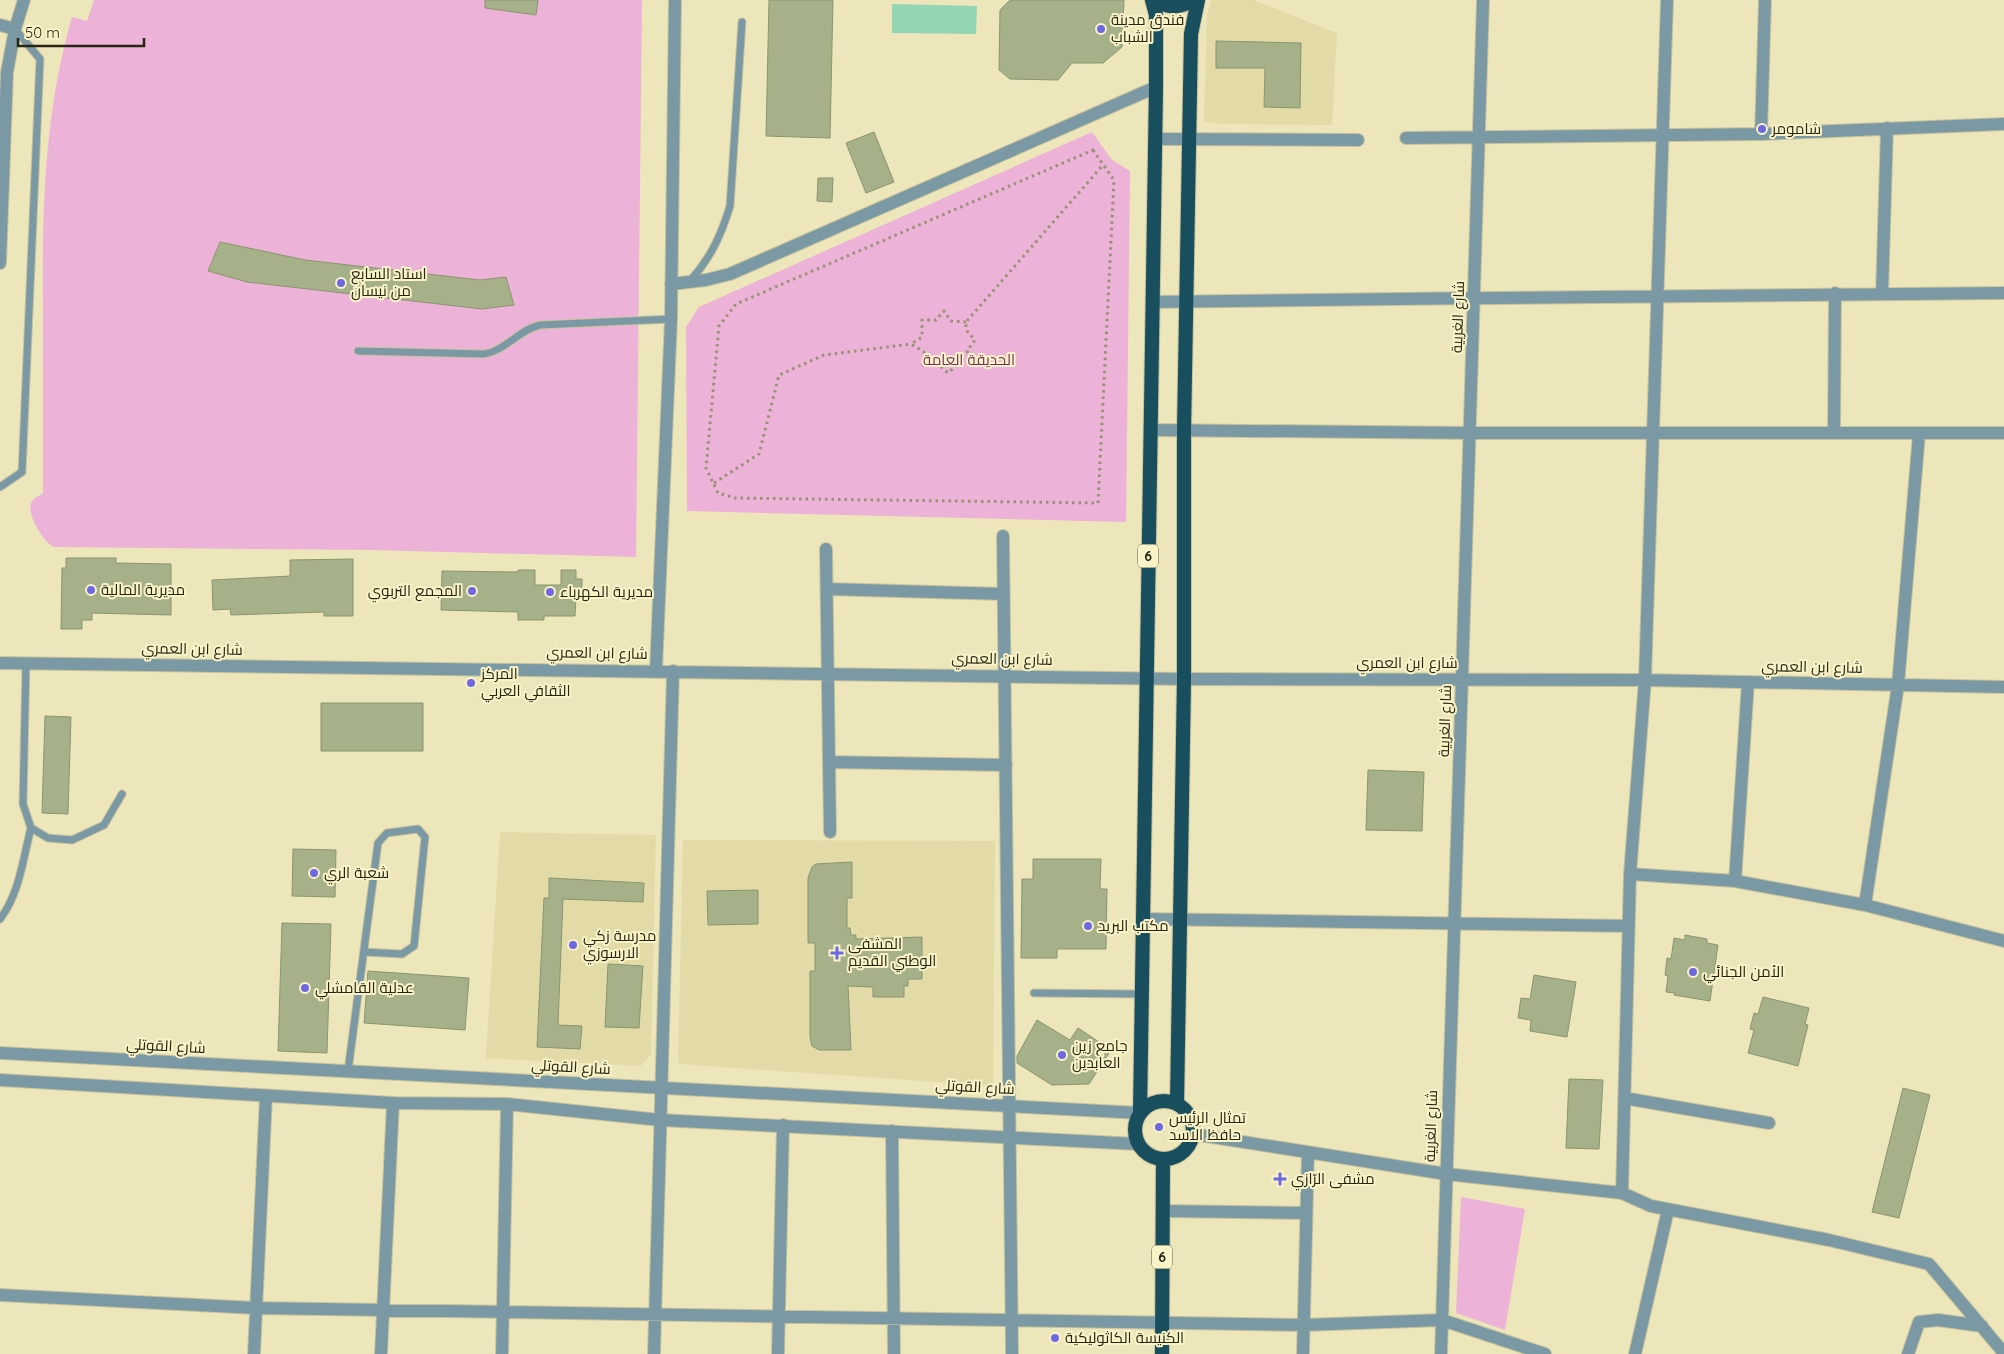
<svg xmlns="http://www.w3.org/2000/svg" width="2004" height="1354" font-family="Quicksand,Cairo,sans-serif">
<style>
.built{fill:#e2dba8}
.green{fill:#edb2d7}
.water{fill:#94d6b4}
.building{fill:#a6b189;stroke:#8a956e}
.lines{fill:none;stroke-linecap:round;stroke-linejoin:round}
.service-casing{stroke:#c8c39c;stroke-width:9}
.minor-casing{stroke:#c8c39c;stroke-width:14}
.tertiary-casing{stroke:#c8c39c;stroke-width:14}
.trunk-casing{stroke:#c8c39c;stroke-width:16}
.path{stroke:#969272;stroke-width:3;stroke-dasharray:2.5 4;stroke-linecap:butt}
.service{stroke:#7b99a4;stroke-width:7}
.minor{stroke:#7b99a4;stroke-width:12}
.tertiary{stroke:#7b99a4;stroke-width:12}
.trunk{stroke:#184e5d;stroke-width:14}
.poi-dot{fill:#6e69e3;stroke:#f9f3c7;stroke-width:2}
.labels{text-anchor:middle;stroke-width:4;stroke-linejoin:round;paint-order:stroke}
.shield{fill:#f9f3c7;stroke:#656249;stroke-width:1}
.shield-label{font-size:14px;font-weight:bold;fill:#262413}
.poi-label{font-size:15px;fill:#262413;stroke:#f9f3c7;text-anchor:start}
.street-label{font-size:15px;fill:#262413;stroke:#f9f3c7}
.park-label{font-size:15px;fill:#763160;stroke:#f9f3c7}
</style>
<rect width="100%" height="100%" fill="#ece6ba"/>
<!-- built -->
<path class="built" d="M1212,0H1253L1337,33L1332,125L1222,124L1204,121L1207,15Z
M500,832L656,835L651,1054L641,1066L486,1058Z
M683,840L995,841L993,1086L678,1064Z"/>
<!-- green -->
<path class="green" d="M94,0H642L636,557L372,550L54,547C43,542 27,515 31,503C33,498 39,496 43,493C43,433 43,372 43,311C42,211 44,114 72,17L87,21Z
M1092,132L1112,160L1130,171L1126,522L687,511L686,327L699,307Z
M1461,1197L1525,1209L1505,1330L1456,1313Z"/>
<!-- water -->
<path class="water" d="M892,4L977,6L976,34L892,33Z"/>
<!-- building -->
<path class="building" d="M485,0H538L536,15L485,8Z
M769,0H833L830,138L766,136Z
M1010,0H1124L1122,47L1103,63H1072L1058,80L1010,79L999,70L1000,10Z
M1216,41L1301,43L1300,108L1264,107L1265,68H1216Z
M874,132L894,182L866,193L846,143Z
M818,178H833L832,202L817,201Z
M220,242L305,260L480,280L506,277L514,305L482,309L247,282L208,271Z
M66,558H116V563L171,564V615L92,613V620H82V629H61L62,568H66Z
M353,559V616H324V612L231,615L230,609L213,610L212,580L290,576V560Z
M518,570H535V585H561V570H576V579H582V599H576L575,616H544V620H518V612L441,610L442,571L518,572Z
M321,703H423V751H321Z
M45,716L71,717L68,814L42,813Z
M1368,770L1424,772L1422,831L1366,830Z
M293,849L336,850L335,897L292,896Z
M1033,859H1101L1100,889H1107L1106,949H1057V958H1021L1022,879H1033Z
M852,862V898H847V928H850L851,935H856V939L922,937V979H908V986H904V997H873V987L848,986L851,1050H819L812,1046L810,1037V971H815V943H808V878L812,867L816,864Z
M549,878L644,883L643,902L563,899L558,1025L582,1026L580,1049L537,1047L544,898H549Z
M758,890V924L708,925L707,891Z
M282,923L331,924L327,1053L278,1051Z
M1685,935L1707,939V943L1718,945L1710,1001L1674,995L1675,993L1666,992L1668,976L1665,975L1667,958L1671,959L1674,938L1685,940Z
M608,964L643,966L639,1028L605,1027Z
M368,971L469,978L465,1030L364,1023Z
M1534,975L1576,982L1567,1037L1530,1031L1531,1020L1518,1018L1521,998L1530,999Z
M1763,997L1809,1008L1805,1024L1808,1025L1798,1066L1748,1053L1754,1030L1750,1029L1754,1013L1758,1014Z
M1037,1020L1070,1040L1078,1028L1111,1050L1089,1084L1052,1085L1017,1063V1056Z
M1569,1079L1603,1080L1599,1149L1566,1148Z
M1903,1088L1930,1095L1899,1218L1872,1212Z"/>
<g class="lines">
<!-- service casing -->
<g class="service-casing">
<path id="service" d="M689,282C710,259 721,236 730,206L742,22
M358,351L484,354C507,350 518,330 540,325L671,319
M0,487L22,472L40,59L15,29
M26,663L23,804L31,828L48,838L72,840L104,825L122,794
M0,919C20,893 23,858 31,828
M1034,993L1142,994
M348,1071L378,843L387,833L418,829L425,837L414,946L402,954L364,952"/>
</g>
<!-- minor casing -->
<g class="minor-casing">
<path id="minor" d="M0,25L15,29
M1761,134L1765,0
M1406,138L1761,134L2004,124
M1155,139L1358,140
M671,284L706,280L730,274L1156,87
M1882,294L1887,128
M1152,302C1436,299 1720,294 2004,293
M1150,430L1471,433H2004
M1834,433L1835,293
M1003,536L1012,1354
M826,549L830,832
M827,589L1004,594
M0,663L1184,679L1645,680L2004,687
M656,670L671,319L675,0
M829,762L1006,765
M1630,874L1735,881L1865,905L2004,941
M1735,881L1748,682
M1865,905L1898,685L1919,434
M1143,919L1629,926
M1624,1098L1769,1123
M892,1131L894,1354
M1193,1134L1446,1174L1622,1193L1651,1206L1829,1240L1929,1264L2004,1353
M1622,1193L1630,874L1645,680L1667,0
M1163,1211L1306,1213
M0,1295L256,1308L1304,1325L1442,1320L1545,1354
M254,1354L266,1096
M381,1354L393,1103
M502,1354L507,1104
M654,1354L673,671
M778,1354L783,1125
M1303,1354L1308,1152
M1441,1354L1483,0
M1635,1354L1668,1210
M1908,1354L1919,1322L1938,1320L1982,1326"/>
</g>
<!-- tertiary casing -->
<g class="tertiary-casing">
<path id="tertiary" d="M0,263L7,72L15,29L24,0
M0,1053L1140,1113
M0,1080L393,1103L507,1104L660,1120L1138,1144"/>
</g>
<!-- trunk casing -->
<g class="trunk-casing">
<path id="trunk" d="M1155,0C1168,8 1180,9 1192,0
M1135 1130a29 29 0 1 1 58 0a29 29 0 1 1-58 0Z
M1177,1104L1184,679V431L1191,34L1198,0
M1140,1113L1156,87V15L1152,0
M1162,1354L1163,1159"/>
</g>
<!-- path -->
<path class="path" d="M1093,150L1114,180L1098,503L735,498L718,493L706,468L719,326L736,304Z
M966,322L951,321L944,311L936,320H922V337L911,344L924,352L923,365H939L948,373L959,363L974,364L967,351L975,340L966,330V322L1103,165
M714,483L759,454L779,375L824,355L911,344"/>
<!-- service -->
<use href="#service" class="service"/>
<!-- minor -->
<use href="#minor" class="minor"/>
<!-- tertiary -->
<use href="#tertiary" class="tertiary"/>
<!-- trunk -->
<use href="#trunk" class="trunk"/>
</g>
<!-- markers -->
<g class="poi-dot">
<circle cx="1101" cy="29" r="5"/>
<circle cx="1762" cy="129" r="5"/>
<circle cx="341" cy="283" r="5"/>
<circle cx="91" cy="590" r="5"/>
<circle cx="472" cy="591" r="5"/>
<circle cx="550" cy="592" r="5"/>
<circle cx="471" cy="683" r="5"/>
<circle cx="314" cy="873" r="5"/>
<circle cx="1088" cy="926" r="5"/>
<circle cx="573" cy="945" r="5"/>
<path d="M834.5 945.5h5v5h5v5h-5v5h-5v-5h-5v-5h5z"/>
<circle cx="1693" cy="972" r="5"/>
<circle cx="305" cy="988" r="5"/>
<circle cx="1062" cy="1055" r="5"/>
<circle cx="1159" cy="1127" r="5"/>
<path d="M1277.5 1171.5h5v5h5v5h-5v5h-5v-5h-5v-5h5z"/>
<circle cx="1055" cy="1338" r="5"/>
</g>
<g class="labels">
<!-- shield labels -->
<g class="shield">
<rect x="1138" y="544.5" width="20" height="23" rx="4"/>
<rect x="1152" y="1245.5" width="20" height="23" rx="4"/>
</g>
<g class="shield-label">
<text x="1148" y="561">6</text>
<text x="1162" y="1262">6</text>
</g>
<!-- poi labels -->
<g class="poi-label">
<text x="1111" y="25">فندق مدينة<tspan x="1111" dy="17">الشباب</tspan></text>
<text x="1772" y="134">شامومر</text>
<text x="351" y="279">استاد السابع<tspan x="351" dy="17">من نيسان</tspan></text>
<text x="101" y="595">مديرية المالية</text>
<text x="462" y="596" text-anchor="end">المجمع التربوي</text>
<text x="560" y="597">مديرية الكهرباء</text>
<text x="481" y="679">المركز<tspan x="481" dy="17">الثقافي العربي</tspan></text>
<text x="324" y="878">شعبة الري</text>
<text x="1098" y="931">مكتب البريد</text>
<text x="583" y="941">مدرسة زكي<tspan x="583" dy="17">الارسوزي</tspan></text>
<text x="848" y="949">المشفى<tspan x="848" dy="17">الوطني القديم</tspan></text>
<text x="1703" y="977">الأمن الجنائي</text>
<text x="315" y="993">عدلية القامشلي</text>
<text x="1072" y="1051">جامع زين<tspan x="1072" dy="17">العابدين</tspan></text>
<text x="1169" y="1123">تمثال الرئيس<tspan x="1169" dy="17">حافظ الاسد</tspan></text>
<text x="1291" y="1184">مشفى الرّازي</text>
<text x="1065" y="1343">الكنيسة الكاثوليكية</text>
</g>
<!-- street labels -->
<g class="street-label">
<text transform="translate(1458 317) rotate(-88)" y="5">شارع الغربية</text>
<text transform="translate(192 649) rotate(1)" y="5">شارع ابن العمري</text>
<text transform="translate(597 653) rotate(1)" y="5">شارع ابن العمري</text>
<text transform="translate(1002 659) rotate(1)" y="5">شارع ابن العمري</text>
<text x="1407" y="668">شارع ابن العمري</text>
<text transform="translate(1812 667) rotate(1)" y="5">شارع ابن العمري</text>
<text transform="translate(1445 721) rotate(-88)" y="5">شارع الغربية</text>
<text transform="translate(166 1046) rotate(3)" y="5">شارع القوتلي</text>
<text transform="translate(571 1067) rotate(3)" y="5">شارع القوتلي</text>
<text transform="translate(975 1087) rotate(3)" y="5">شارع القوتلي</text>
<text transform="translate(1431 1126) rotate(-88)" y="5">شارع الغربية</text>
</g>
<!-- park labels -->
<g class="park-label">
<text x="969" y="365">الحديقة العامة</text>
</g>
</g>
<!-- scale -->
<path d="M18 38v8h126v-8" fill="none" stroke="#262413" stroke-width="2.5"/>
<text x="25" y="38" font-size="15" fill="#262413" stroke="#f9f3c7" stroke-width="4" paint-order="stroke">50 m</text>
</svg>
